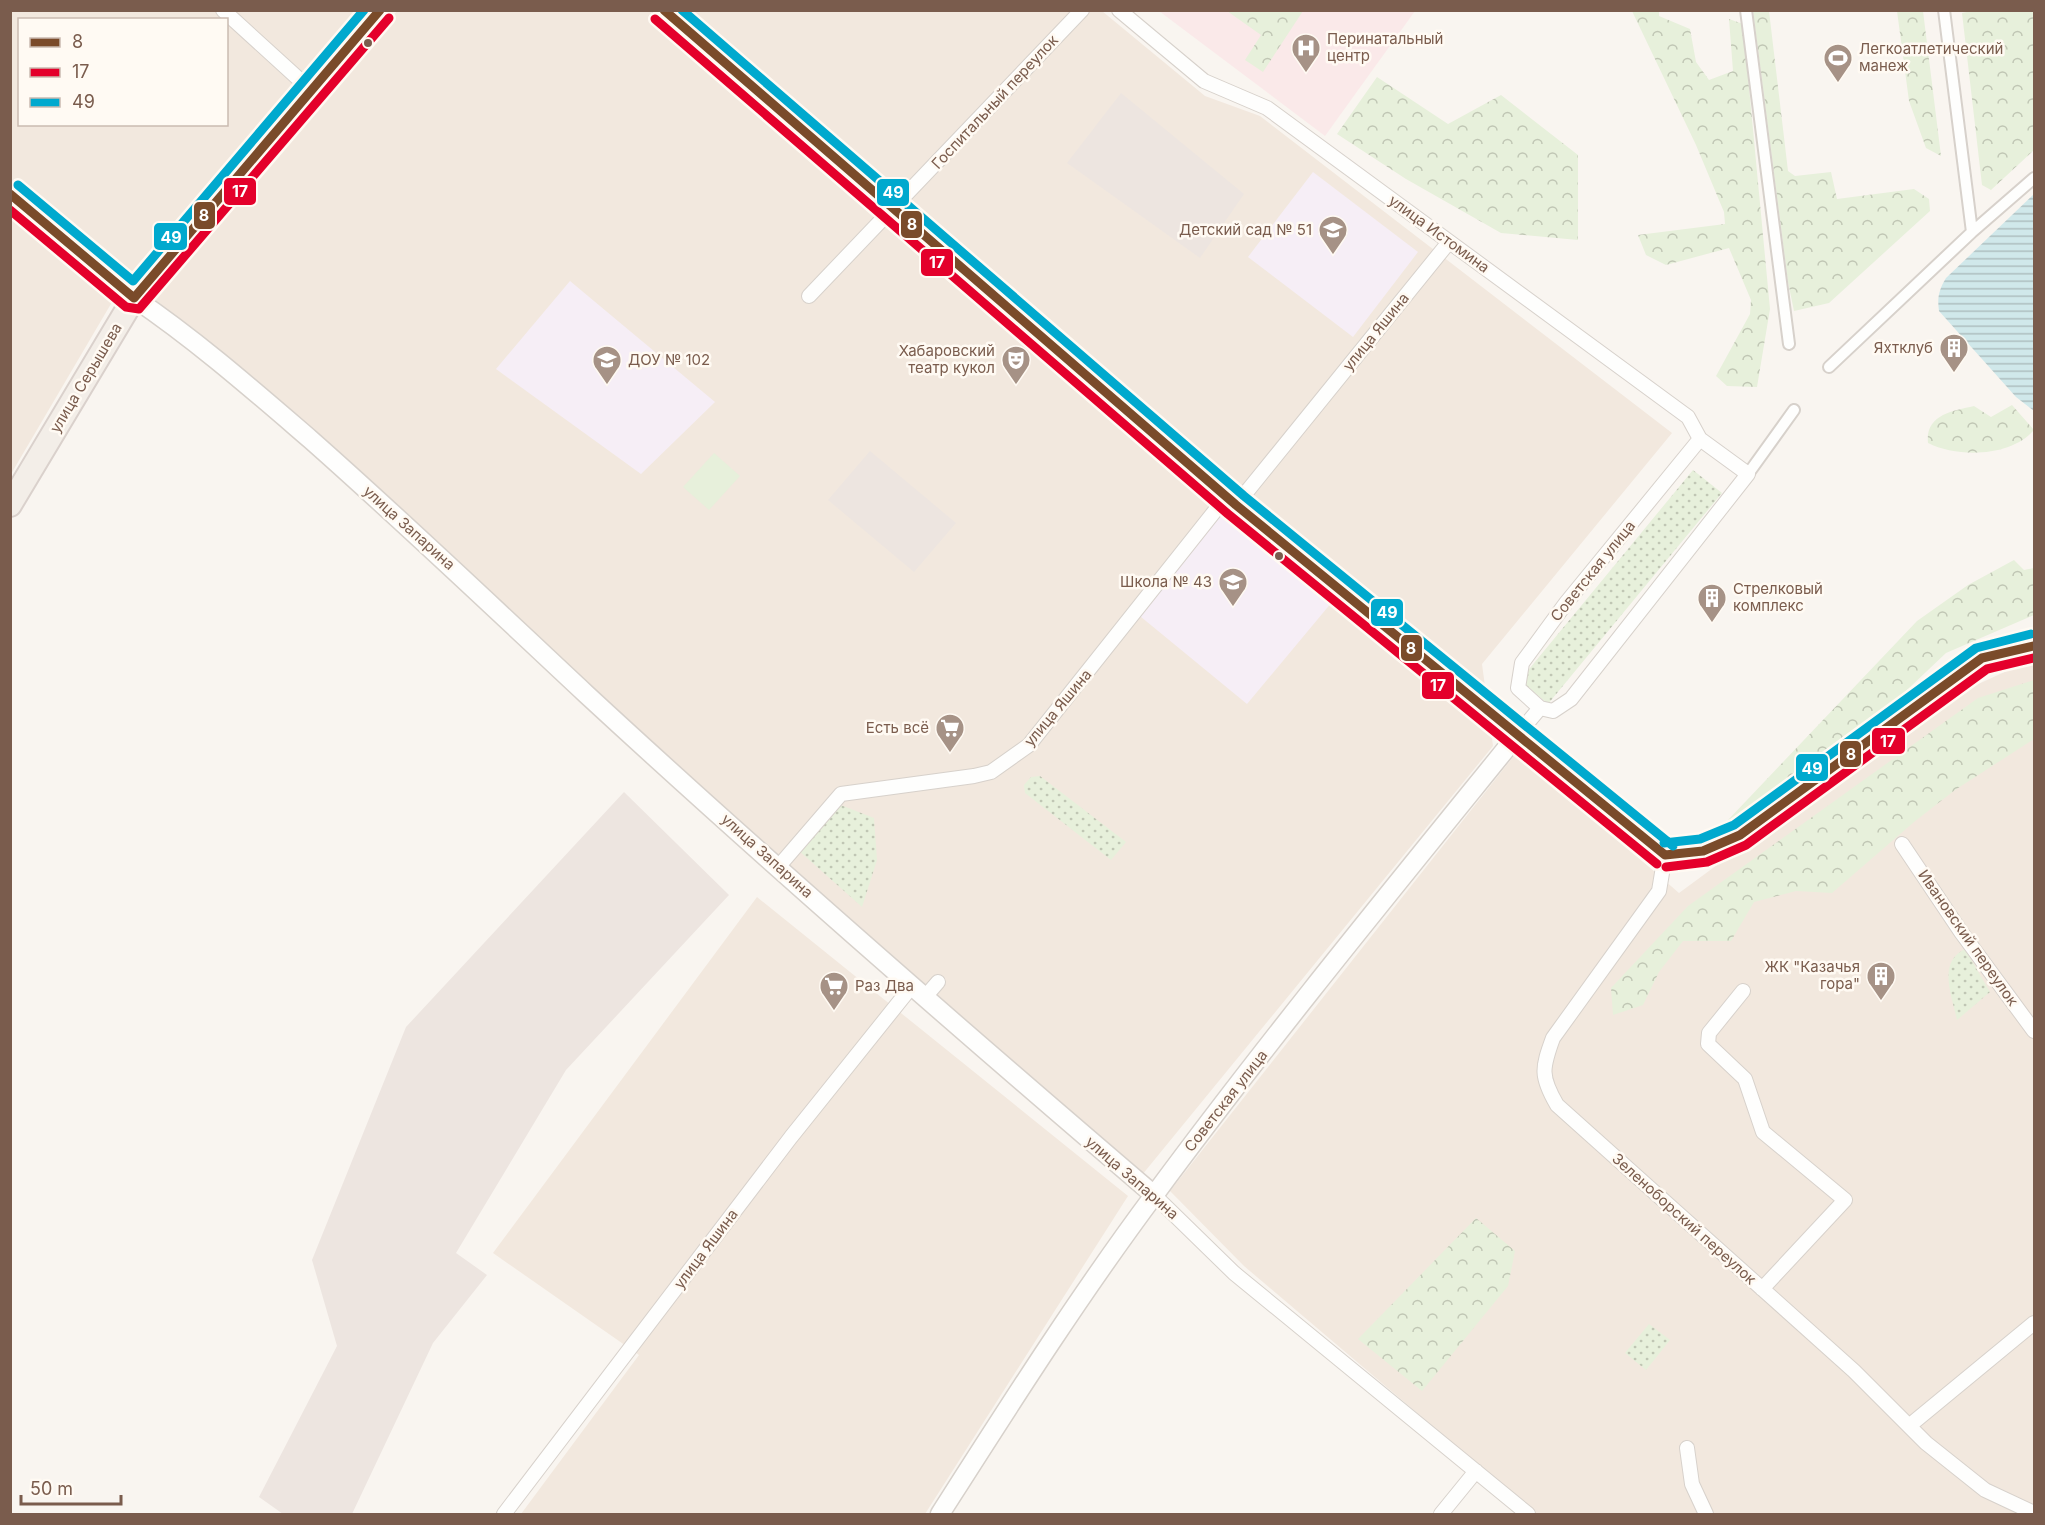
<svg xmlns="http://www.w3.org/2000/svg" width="2045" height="1525" font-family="Inter,sans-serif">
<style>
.residential{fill:#f2e8de;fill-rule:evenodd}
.industrial{fill:#ede5e0}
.education{fill:#f6eef6}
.medical{fill:#fae9e9}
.grass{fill:#e7f0db}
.forest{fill:url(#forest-crowns)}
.park{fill:url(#park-dots)}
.water{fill:url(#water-rules)}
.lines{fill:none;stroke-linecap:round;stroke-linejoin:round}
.pedestrian-casing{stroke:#d7d1cb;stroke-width:14}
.minor-casing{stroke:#d7d1cb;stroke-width:16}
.tertiary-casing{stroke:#d7d1cb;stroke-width:21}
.secondary-casing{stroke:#d9d2cb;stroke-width:22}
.primary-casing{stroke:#dad1cc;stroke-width:26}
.pedestrian{stroke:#fefefd;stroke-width:10}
.minor{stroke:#fefefd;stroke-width:14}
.tertiary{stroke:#fefefd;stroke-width:18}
.secondary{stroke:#fefefd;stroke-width:20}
.primary{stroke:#f3eee8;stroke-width:22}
.bus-1-casing{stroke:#fffaf3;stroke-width:14}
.bus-2-casing{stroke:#fffaf3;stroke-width:14}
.bus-3-casing{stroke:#fffaf3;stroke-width:14}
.bus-1{stroke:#7a4b2a;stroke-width:9}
.bus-2{stroke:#e4002b;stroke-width:9}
.bus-3{stroke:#00a9ce;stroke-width:9}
.bus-dot{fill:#7a5c4d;stroke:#fffaf3;stroke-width:2}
.labels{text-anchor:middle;stroke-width:5;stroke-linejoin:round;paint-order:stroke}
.poi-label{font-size:15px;fill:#7a5c4d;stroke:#fffaf3;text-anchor:end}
.street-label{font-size:15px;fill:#7a5c4d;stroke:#fffaf3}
.line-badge{stroke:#fffaf3;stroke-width:2}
.badge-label{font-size:16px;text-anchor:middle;font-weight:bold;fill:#fff}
</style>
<defs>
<pattern id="forest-crowns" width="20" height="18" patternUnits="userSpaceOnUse" patternTransform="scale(1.5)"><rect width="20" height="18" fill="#e7f0db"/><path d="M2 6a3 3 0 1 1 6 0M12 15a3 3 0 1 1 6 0" fill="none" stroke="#c0c6b4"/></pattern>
<pattern id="park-dots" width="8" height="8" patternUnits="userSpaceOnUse" patternTransform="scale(1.5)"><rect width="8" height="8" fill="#e7f0db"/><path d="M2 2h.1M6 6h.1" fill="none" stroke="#c0c6b4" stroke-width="1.8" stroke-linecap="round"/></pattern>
<pattern id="water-rules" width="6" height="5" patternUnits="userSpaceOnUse" patternTransform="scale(1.5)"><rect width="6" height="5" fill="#d0e8ea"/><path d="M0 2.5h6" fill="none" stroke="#aebfc0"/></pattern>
</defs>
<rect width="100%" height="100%" fill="#f9f5f0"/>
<!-- residential -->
<path class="residential" d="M11,11H361L115,297L11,474ZM20,20H226V124H20Z
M397,11H1102L1205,96L1260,116L1672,433L1482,664L1493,746L1142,1175L781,860L152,299Z
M2022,664L2034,665V1514H1536L1244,1266L1170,1191L1517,752L1679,893L1939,702Z
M757,897L1128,1196L925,1514H521L639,1355L493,1253Z"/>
<!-- industrial -->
<path class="industrial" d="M1121,93L1244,194L1200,258L1067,163Z
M870,451L956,523L914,572L828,500Z
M624,792L729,895L566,1070L456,1253L487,1275L433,1343L352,1514H283L259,1497L337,1346L312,1260L406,1027Z"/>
<!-- education -->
<path class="education" d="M1313,172L1418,252L1353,337L1248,257Z
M570,281L715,402L641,474L496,369Z
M1220,510L1332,602L1247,704L1135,612Z"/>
<!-- medical -->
<path class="medical" d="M1159,11H1415L1325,136Z"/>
<!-- grass -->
<path class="grass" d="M714,453L740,476L709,510L683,487Z"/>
<!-- forest -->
<path class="forest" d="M1976,10L2034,11V150L1991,190L1982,185L1962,13Z
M1227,11H1303L1263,72L1245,60L1261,35Z
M1632,11H1659V16L1690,29L1696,62L1709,80L1733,71L1729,19L1743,24L1770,309L1757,387L1727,386L1716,376L1750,314L1751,300L1729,248L1666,265L1646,255L1638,235L1725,224L1724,212L1696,145Z
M1753,11H1769L1788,171L1795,176L1831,172L1837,199L1914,189L1929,199L1930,211L1829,303L1794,311L1788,282Z
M1897,11H1923L1941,156L1926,148L1909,101Z
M1377,77L1448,124L1501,95L1578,155V240L1501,233L1406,179L1337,134Z
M2012,405L2034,430C2011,457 1958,458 1928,443C1925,415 1952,411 1974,406L1991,417Z
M2014,560L2024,570L2034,568V615L1946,653L1870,725L1734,829L1728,820L1917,621L1968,585Z
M2034,680V739L1955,790L1914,822L1832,893L1796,891L1754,902L1731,941H1683L1659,972L1643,1005L1613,1015L1611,988L1688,906L1978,698Z
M1476,1218L1515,1251L1508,1286L1422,1391L1358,1339Z"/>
<!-- park -->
<path class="park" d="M1693,470L1722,493L1548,704L1520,680Z
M1040,776L1126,842L1111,860L1025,793L1024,785L1031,777Z
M838,804L874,818L877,860L862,907L798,850Z
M1965,949L1990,992L1957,1020C1952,996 1937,962 1965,949Z
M1649,1324L1670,1340L1646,1370L1625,1353Z"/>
<!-- water -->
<path class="water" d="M2034,194V411L2016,397L1939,311C1937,297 1939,290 1946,278Z"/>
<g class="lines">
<!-- pedestrian casing -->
<g class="pedestrian-casing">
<path id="pedestrian" d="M1746,10L1789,344
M1944,10L1972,232
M1829,367L1972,232L2034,178
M1748,474L1794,410"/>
</g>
<!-- minor casing -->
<g class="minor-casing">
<path id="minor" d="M223,10L313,92
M1119,10L1204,81L1267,108L1688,417L1700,439L1748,474L1571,699L1553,711L1540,708L1518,688L1522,663L1566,603L1700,439
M809,296L1082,10
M1236,505L1449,242
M1518,734L1540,708
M1902,844L1961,932L2034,1031
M1665,855L1659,891L1553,1038C1542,1068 1540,1076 1557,1105L1854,1371L1926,1443L1985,1490L2034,1513
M779,866L841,794L974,776L991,772L1029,745L1226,497
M1743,991L1709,1033L1708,1044L1745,1079L1763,1132L1845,1200L1762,1289
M925,997L938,982
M1154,1195L1234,1273L1528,1514
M1909,1426L2034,1323
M1687,1448L1692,1484L1706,1514
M504,1514L791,1137L912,986
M1441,1514L1476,1471"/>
</g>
<!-- tertiary casing -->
<g class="tertiary-casing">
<path id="tertiary" d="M134,298C196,340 253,390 310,439C404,522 494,608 586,694C771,865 962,1031 1154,1195
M940,1514C1009,1406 1078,1297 1155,1194C1271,1037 1395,886 1518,734"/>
</g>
<!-- secondary casing -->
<g class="secondary-casing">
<path id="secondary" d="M663,10L1236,505L1665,855L1703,851L1740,835L1982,658L2034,646"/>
</g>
<!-- primary casing -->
<g class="primary-casing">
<path id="primary" d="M10,194L134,298
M10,505L134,298L380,10"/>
</g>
<!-- pedestrian -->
<use href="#pedestrian" class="pedestrian"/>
<!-- minor -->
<use href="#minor" class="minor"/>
<!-- tertiary -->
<use href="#tertiary" class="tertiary"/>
<!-- secondary -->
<use href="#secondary" class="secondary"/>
<!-- primary -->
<use href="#primary" class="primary"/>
<!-- bus-1 casing -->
<g class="bus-1-casing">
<path id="bus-1" d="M664,10L1236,505L1665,855
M10,194L134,298L380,10
M1665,855L1703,851L1740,835L1982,658L2034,646"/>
</g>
<!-- bus-2 casing -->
<g class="bus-2-casing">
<path id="bus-2" d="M655,19L1228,514L1657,864
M10,210L126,307L139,309L389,18
M1666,867L1707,862L1746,845L1987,669L2034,658"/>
</g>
<!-- bus-3 casing -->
<g class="bus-3-casing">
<path id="bus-3" d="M682,10L1244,496L1673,846
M18,185L133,281L364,10
M1664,843L1700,839L1734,825L1976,648L2031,634"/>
</g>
<!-- bus-1 -->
<use href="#bus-1" class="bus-1"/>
<!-- bus-2 -->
<use href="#bus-2" class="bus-2"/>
<!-- bus-3 -->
<use href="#bus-3" class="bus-3"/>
</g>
<!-- icons -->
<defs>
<g id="hospital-pin" transform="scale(1.5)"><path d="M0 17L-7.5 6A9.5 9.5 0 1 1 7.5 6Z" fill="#a69286" stroke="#fffaf3"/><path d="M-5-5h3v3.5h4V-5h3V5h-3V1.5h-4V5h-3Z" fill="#fff"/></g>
<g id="stadium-pin" transform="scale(1.5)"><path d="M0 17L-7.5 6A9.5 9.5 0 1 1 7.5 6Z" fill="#a69286" stroke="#fffaf3"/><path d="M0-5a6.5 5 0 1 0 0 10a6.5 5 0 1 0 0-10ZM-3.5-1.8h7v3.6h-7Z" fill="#fff"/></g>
<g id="school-pin" transform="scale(1.5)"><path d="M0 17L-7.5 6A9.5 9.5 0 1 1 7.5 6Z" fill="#a69286" stroke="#fffaf3"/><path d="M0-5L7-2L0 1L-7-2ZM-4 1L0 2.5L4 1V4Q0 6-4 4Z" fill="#fff"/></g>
<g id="building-pin" transform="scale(1.5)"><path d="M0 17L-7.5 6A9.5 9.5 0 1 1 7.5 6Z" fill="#a69286" stroke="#fffaf3"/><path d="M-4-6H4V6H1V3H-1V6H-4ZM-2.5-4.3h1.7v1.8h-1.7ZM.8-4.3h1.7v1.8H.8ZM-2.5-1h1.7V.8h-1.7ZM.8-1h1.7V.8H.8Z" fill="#fff"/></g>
<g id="theatre-pin" transform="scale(1.5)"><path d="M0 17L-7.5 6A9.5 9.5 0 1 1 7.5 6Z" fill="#a69286" stroke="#fffaf3"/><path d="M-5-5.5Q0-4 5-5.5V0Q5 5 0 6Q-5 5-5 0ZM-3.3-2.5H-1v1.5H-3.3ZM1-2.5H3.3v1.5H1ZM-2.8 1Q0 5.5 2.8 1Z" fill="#fff"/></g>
<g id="supermarket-pin" transform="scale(1.5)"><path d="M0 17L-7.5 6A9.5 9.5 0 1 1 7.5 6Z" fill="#a69286" stroke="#fffaf3"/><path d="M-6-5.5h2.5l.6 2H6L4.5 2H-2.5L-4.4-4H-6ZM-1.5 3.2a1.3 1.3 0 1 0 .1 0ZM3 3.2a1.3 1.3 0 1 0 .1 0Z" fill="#fff"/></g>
</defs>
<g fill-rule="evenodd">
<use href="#hospital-pin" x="1306" y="48"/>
<use href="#stadium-pin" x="1838" y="58"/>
<use href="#school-pin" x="1333" y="230"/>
<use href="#building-pin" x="1954" y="348"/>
<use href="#school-pin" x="607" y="360"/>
<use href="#theatre-pin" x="1016" y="360"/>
<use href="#school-pin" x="1233" y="582"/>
<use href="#building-pin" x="1712" y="598"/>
<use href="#supermarket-pin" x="950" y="728"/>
<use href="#building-pin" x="1881" y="976"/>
<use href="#supermarket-pin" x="834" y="986"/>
</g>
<!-- markers -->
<g class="bus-dot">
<circle cx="368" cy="43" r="5"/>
<circle cx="1279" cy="556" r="5"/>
</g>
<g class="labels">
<!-- poi labels -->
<g class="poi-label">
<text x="1327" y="44" text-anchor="start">Перинатальный<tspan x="1327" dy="17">центр</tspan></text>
<text x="1859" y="54" text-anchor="start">Легкоатлетический<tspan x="1859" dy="17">манеж</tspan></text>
<text x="1312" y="235">Детский сад № 51</text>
<text x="1933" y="353">Яхтклуб</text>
<text x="995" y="356">Хабаровский<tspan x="995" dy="17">театр кукол</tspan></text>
<text x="628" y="365" text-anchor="start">ДОУ № 102</text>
<text x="1212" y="587">Школа № 43</text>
<text x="1733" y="594" text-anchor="start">Стрелковый<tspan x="1733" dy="17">комплекс</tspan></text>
<text x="929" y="733">Есть всё</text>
<text x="1860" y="972">ЖК "Казачья<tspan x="1860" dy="17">гора"</tspan></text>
<text x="855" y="991" text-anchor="start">Раз Два</text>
</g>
<!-- street labels -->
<g class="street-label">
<text transform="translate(995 102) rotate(-47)" y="5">Госпитальный переулок</text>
<text transform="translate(1439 234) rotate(36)" y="5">улица Истомина</text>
<text transform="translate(1376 332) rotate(-51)" y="5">улица Яшина</text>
<text transform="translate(86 378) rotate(-59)" y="5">улица Серышева</text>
<text transform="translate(409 528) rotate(42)" y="5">улица Запарина</text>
<text transform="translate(1593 571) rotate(-51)" y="5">Советская улица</text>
<text transform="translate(1058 708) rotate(-50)" y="5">улица Яшина</text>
<text transform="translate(767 856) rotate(42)" y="5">улица Запарина</text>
<text transform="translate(1968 938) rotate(55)" y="5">Ивановский переулок</text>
<text transform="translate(1226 1101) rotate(-52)" y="5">Советская улица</text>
<text transform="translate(1132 1178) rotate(41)" y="5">улица Запарина</text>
<text transform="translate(1684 1219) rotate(42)" y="5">Зеленоборский переулок</text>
<text transform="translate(706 1249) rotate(-53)" y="5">улица Яшина</text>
</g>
</g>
<g class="line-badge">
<rect x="223" y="177" width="34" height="29" rx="6" fill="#e4002b"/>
<rect x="876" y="178" width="34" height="29" rx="6" fill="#00a9ce"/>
<rect x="193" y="201" width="23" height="29" rx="6" fill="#7a4b2a"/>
<rect x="900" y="210" width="23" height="29" rx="6" fill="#7a4b2a"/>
<rect x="153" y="222" width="35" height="29" rx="6" fill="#00a9ce"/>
<rect x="920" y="248" width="34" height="29" rx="6" fill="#e4002b"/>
<rect x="1370" y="598" width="34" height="29" rx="6" fill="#00a9ce"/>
<rect x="1400" y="634" width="23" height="28" rx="6" fill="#7a4b2a"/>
<rect x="1421" y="671" width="34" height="29" rx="6" fill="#e4002b"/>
<rect x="1871" y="727" width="35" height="28" rx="6" fill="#e4002b"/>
<rect x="1839" y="740" width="23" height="28" rx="6" fill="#7a4b2a"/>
<rect x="1795" y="753" width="34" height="29" rx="6" fill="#00a9ce"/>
</g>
<g class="badge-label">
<text x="240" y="197">17</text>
<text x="893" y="198">49</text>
<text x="204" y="221">8</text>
<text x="912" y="230">8</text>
<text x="171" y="243">49</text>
<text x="937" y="268">17</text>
<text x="1387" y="618">49</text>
<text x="1411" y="654">8</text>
<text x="1438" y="691">17</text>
<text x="1888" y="747">17</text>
<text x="1851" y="760">8</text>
<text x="1812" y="774">49</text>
</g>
<!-- border -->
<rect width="2045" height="1525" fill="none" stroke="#7a5c4d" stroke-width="24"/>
<!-- legend -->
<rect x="18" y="18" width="210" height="108" fill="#fffaf3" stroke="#cabbb1" stroke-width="1.5"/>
<rect x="30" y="38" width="30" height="9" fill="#7a4b2a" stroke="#cabbb1" stroke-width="1.5"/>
<text x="72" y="48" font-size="18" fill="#7a5c4d">8</text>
<rect x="30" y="68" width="30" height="9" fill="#e4002b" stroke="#cabbb1" stroke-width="1.5"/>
<text x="72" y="78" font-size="18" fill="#7a5c4d">17</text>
<rect x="30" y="98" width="30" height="9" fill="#00a9ce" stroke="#cabbb1" stroke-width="1.5"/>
<text x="72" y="108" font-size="18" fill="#7a5c4d">49</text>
<!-- scale -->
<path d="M21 1495v9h100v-9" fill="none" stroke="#7a5c4d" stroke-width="3"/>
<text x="30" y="1495" font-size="18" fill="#7a5c4d" stroke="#fffaf3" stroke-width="4.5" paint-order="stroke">50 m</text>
</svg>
